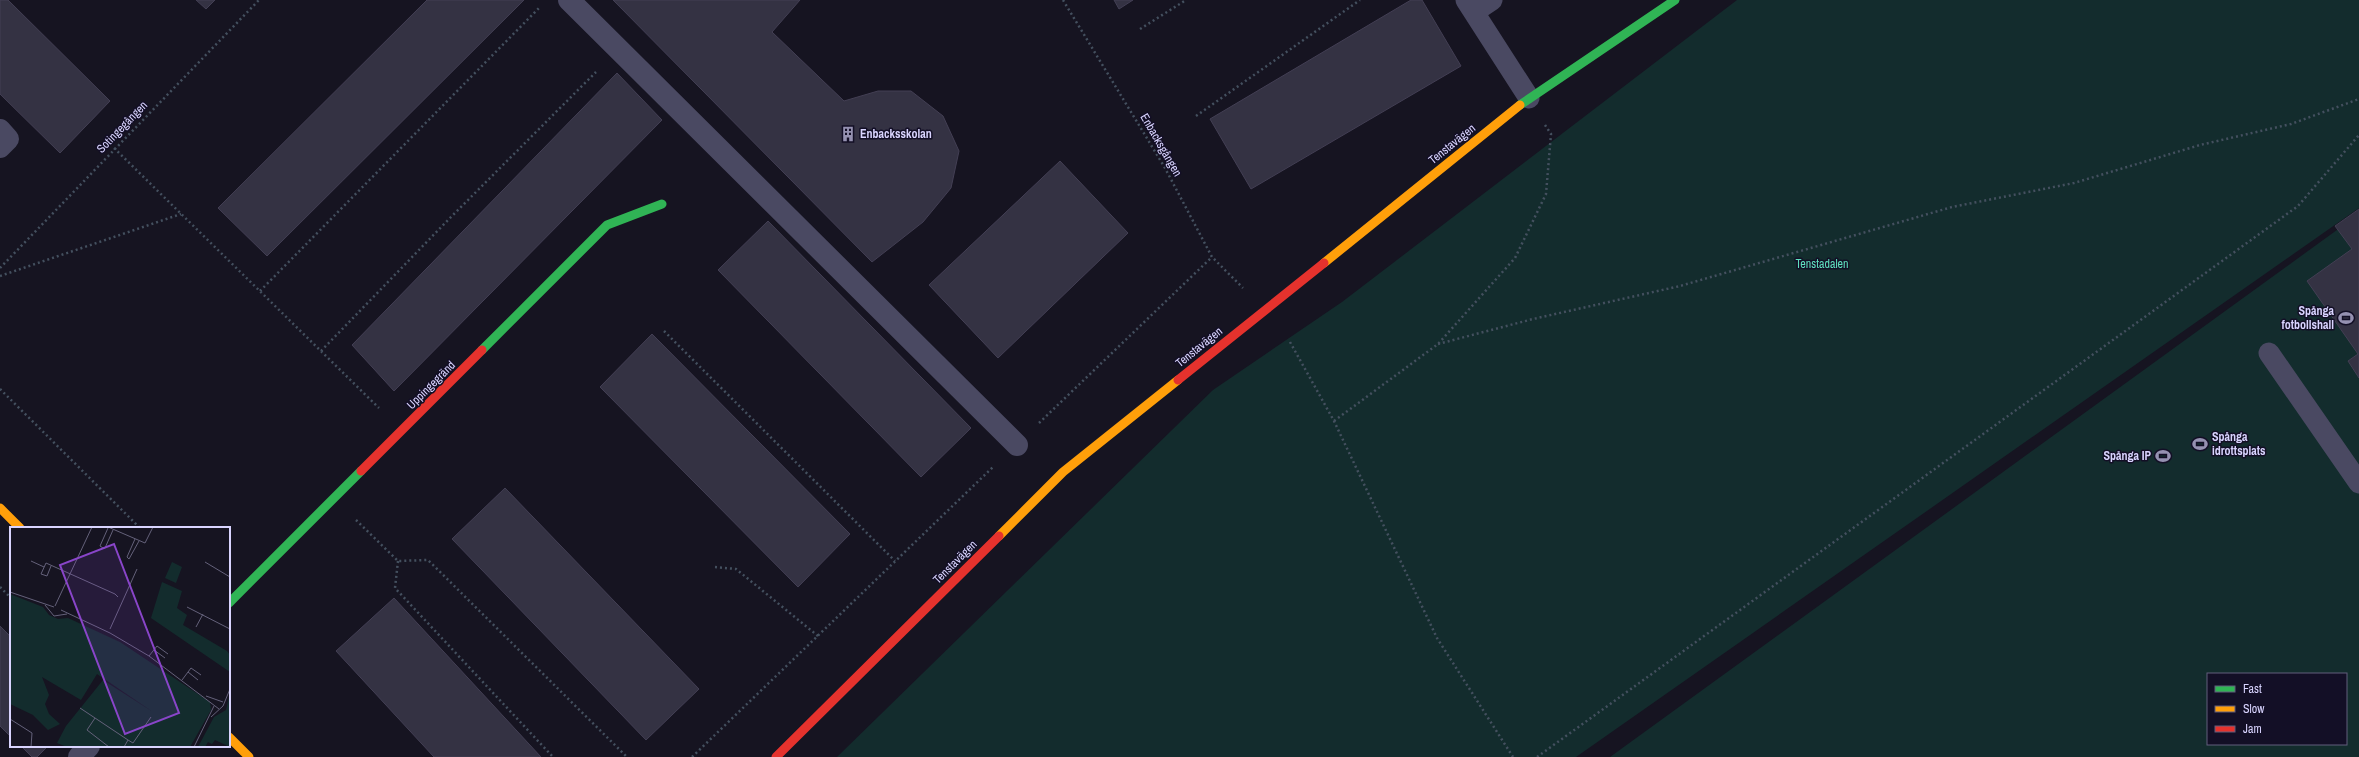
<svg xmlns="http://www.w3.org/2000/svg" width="2359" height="757" font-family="'Archivo Narrow',sans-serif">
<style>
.green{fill:#132c2d;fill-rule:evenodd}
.building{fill:#343243;stroke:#433f54}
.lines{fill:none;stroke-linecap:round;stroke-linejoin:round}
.path{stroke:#44505f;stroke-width:2.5;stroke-dasharray:2 3;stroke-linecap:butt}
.lane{stroke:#4a4962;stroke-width:21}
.street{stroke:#4a4962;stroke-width:22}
.fast{stroke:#30b455;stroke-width:9}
.slow{stroke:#ff9f0a;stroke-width:9}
.jam{stroke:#e5322d;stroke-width:9}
.labels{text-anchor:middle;stroke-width:3;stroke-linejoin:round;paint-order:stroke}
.street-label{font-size:12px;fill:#d9d4ff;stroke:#130f26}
.poi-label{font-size:12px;font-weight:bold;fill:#d9d4ff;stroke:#130f26;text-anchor:start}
.park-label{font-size:12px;fill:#5fe0c0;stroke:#130f26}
.inset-road{fill:none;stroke:#64617a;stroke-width:1}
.view{fill:#8945c9;fill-opacity:0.15;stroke:#8945c9;stroke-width:2}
.inset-edge{fill:none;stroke:#d9d4ff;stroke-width:2}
</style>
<rect width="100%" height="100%" fill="#161421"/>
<!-- green -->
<path class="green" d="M1737,0H2359V208L1576,757H837L1213,390L1342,302Z
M2359,214V757H1610ZM2208,674H2346V744H2208Z"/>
<!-- building -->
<path class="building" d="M0,0H8L110,101L60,153L0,94Z
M196,0H215L206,9Z
M427,0H524L267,256L218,208Z
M613,0H800L772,32L844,101L878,91H911L943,116L959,151L951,188L923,222L872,262Z
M1114,0H1133L1119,9Z
M1411,0H1422L1461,66L1251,189L1210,119Z
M617,73L662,120L394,391L352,345Z
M1060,161L1128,233L998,358L929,285Z
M2359,209V378L2348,361L2358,354L2307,281L2352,249L2335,226Z
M768,221L971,428L921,477L718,270Z
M652,334L850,534L798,587L600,387Z
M505,488L699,689L646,740L452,539Z
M394,598L541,757H434L336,651Z
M0,626L11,637V737L0,726Z
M21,746H48L37,757H32Z"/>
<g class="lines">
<!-- path -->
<path class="path" d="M1063,0L1165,168L1212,257L1243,288
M1140,29L1186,0
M1196,116L1360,0
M114,148L379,408
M0,268L259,0
M0,276L181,214
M260,291L539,8
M664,331L895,561
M1290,342L1334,421L1437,638L1513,757
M1438,344L1533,319L1680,286L1952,207L2074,183L2200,145L2291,124L2359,99
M321,351L449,219L596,72
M0,389L140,528
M1334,421L1438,344L1515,258L1546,194L1551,134L1545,125
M1039,423L1212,257
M356,520L398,561L428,560L627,757
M398,561L395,588L553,757
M715,567L736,569L818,636
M0,587L11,598
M692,757L993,467
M1537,757L2298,206L2359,135"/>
<!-- lane -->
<path class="lane" d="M1466,0L1529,98
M1474,12L1492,0
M2269,353L2359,483"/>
<!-- street -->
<path class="street" d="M569,0L1017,445
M0,130L8,139L0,147
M79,757L89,746"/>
<!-- fast -->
<path class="fast" d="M1520,105L1675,0
M482,350L607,225L662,204
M229,603L361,471"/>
<!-- slow -->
<path class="slow" d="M1324,263L1520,105
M0,508L20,528
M999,536L1063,472L1178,380
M229,737L249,757"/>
<!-- jam -->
<path class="jam" d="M1178,380L1324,263
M361,471L482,350
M776,757L999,536"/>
</g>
<!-- icons -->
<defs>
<g id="building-bare" transform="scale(1.2)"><path d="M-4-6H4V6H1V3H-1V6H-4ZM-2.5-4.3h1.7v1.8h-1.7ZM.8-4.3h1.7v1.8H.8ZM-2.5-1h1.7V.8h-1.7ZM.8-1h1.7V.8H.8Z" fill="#9591b1" stroke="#130f26" stroke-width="2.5" paint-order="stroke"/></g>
<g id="stadium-bare" transform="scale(1.2)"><path d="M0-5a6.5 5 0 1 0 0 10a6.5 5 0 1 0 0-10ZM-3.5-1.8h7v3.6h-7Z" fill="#9591b1" stroke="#130f26" stroke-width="2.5" paint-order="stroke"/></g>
</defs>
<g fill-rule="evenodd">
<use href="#building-bare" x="848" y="134"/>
<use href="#stadium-bare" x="2346" y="318"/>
<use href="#stadium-bare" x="2200" y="444"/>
<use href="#stadium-bare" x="2163" y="456"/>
</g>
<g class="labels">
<!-- street labels -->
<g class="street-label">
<text transform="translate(122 127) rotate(-46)" y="4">Sotingegången</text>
<text transform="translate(1452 144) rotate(-39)" y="4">Tenstavägen</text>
<text transform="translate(1161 145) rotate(60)" y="4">Enbacksgången</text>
<text transform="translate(1199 347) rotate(-39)" y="4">Tenstavägen</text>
<text transform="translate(431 385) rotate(-45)" y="4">Uppingegränd</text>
<text transform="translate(955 562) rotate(-45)" y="4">Tenstavägen</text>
</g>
<!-- poi labels -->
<g class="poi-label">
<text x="860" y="138">Enbacksskolan</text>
<text x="2334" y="315" text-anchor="end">Spånga<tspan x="2334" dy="14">fotbollshall</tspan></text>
<text x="2212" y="441">Spånga<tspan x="2212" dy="14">idrottsplats</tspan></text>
<text x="2151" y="460" text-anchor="end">Spånga IP</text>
</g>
<!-- park labels -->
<g class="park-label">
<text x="1822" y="268">Tenstadalen</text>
</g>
</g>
<!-- overview -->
<g transform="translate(10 527)">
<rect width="220" height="220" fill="#161421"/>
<path d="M162,35L172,40L166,56L155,51ZM152,55L172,64L167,81L177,88L173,98L217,124L220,128V145L141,91ZM0,67L33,80L39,88L48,92L58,91L110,115L200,175L201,183L180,220H57L47,216L56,199L93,153L143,185L87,147L71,173L32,150L39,168L35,177L39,187L50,197L38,203L23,188L0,177ZM219,170L220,220L205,213L202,217L198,215L195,220H188L204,190L216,183Z" fill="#132c2d"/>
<path class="inset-road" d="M98,0L135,16L143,0M98,1L90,19L93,21H95L103,3M125,12L117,30L119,32L129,14M21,34L34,40M195,35L220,50M41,39L37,49L31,47L36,36L105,67L108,70M0,65L44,80M35,78L44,89L57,87M45,79L82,0M177,80L220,102M51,83L100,106L139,129L209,182M186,100L193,87M100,102L127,42M144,123L155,131M139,129L147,119L158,127M178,145L188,153M172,153L181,141L191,148M196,169L213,175M70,181L118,213M201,190L213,179L220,162M85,191L77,203L99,220M0,192L22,206L21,220M114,220L118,213L123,216L141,190M184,220L204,179"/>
<path class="view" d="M104,17L169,186L115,207L50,38Z"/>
<rect width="220" height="220" class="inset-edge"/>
</g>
<!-- legend -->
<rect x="2207" y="673" width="140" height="72" fill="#130f26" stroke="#625e7d"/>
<rect x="2215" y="686" width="20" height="6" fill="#30b455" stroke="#625e7d"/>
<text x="2243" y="693" font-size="12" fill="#d9d4ff">Fast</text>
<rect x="2215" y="706" width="20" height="6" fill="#ff9f0a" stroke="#625e7d"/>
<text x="2243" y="713" font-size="12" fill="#d9d4ff">Slow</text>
<rect x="2215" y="726" width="20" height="6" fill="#e5322d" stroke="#625e7d"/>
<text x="2243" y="733" font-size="12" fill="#d9d4ff">Jam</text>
</svg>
